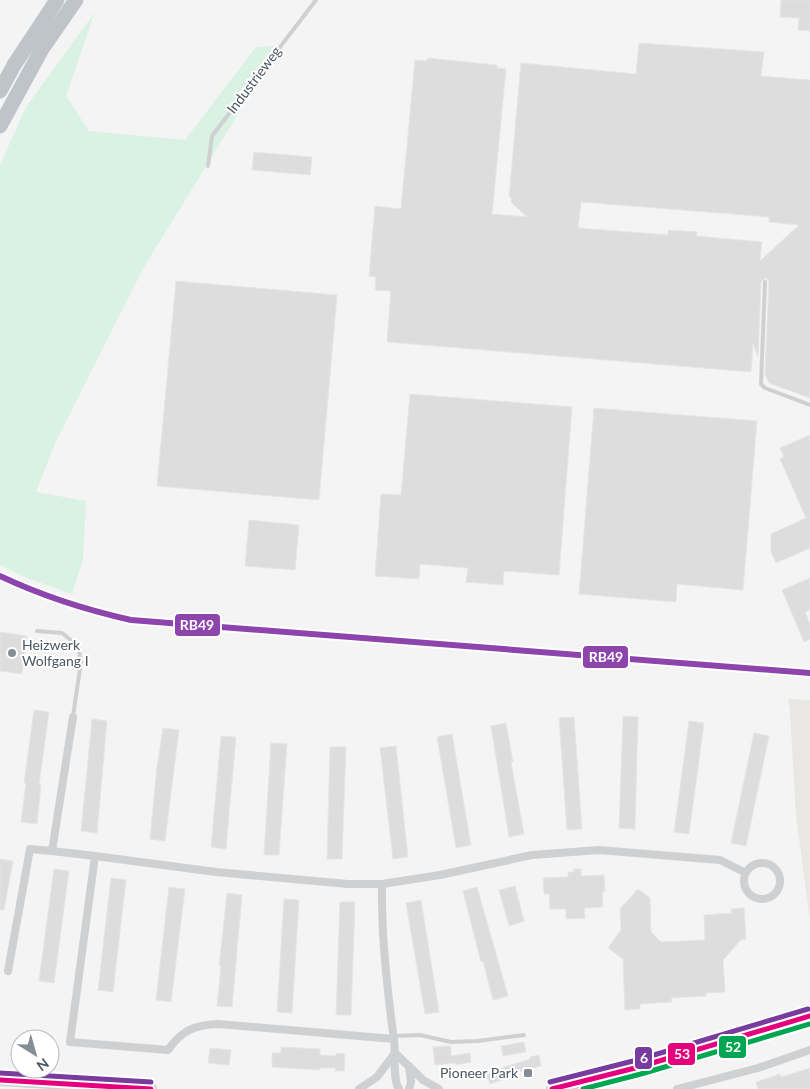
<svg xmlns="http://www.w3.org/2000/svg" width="810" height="1089" font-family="Lato,sans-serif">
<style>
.commercial{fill:#e8e7e3}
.green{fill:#d9f2e3}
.building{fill:#ddddde;stroke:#e5e6e7;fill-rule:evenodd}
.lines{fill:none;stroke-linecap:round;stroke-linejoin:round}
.lane{stroke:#ced0d2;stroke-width:4}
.street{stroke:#ced0d2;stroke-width:8}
.primary{stroke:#caced1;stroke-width:12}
.highway{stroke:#bec4c9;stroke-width:15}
.bus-1-casing{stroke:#fff;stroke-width:9}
.bus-2-casing{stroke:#fff;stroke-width:9}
.bus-3-casing{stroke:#fff;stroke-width:9}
.bus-1{stroke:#e5007d;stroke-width:5}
.bus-2{stroke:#00a651;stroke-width:5}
.bus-3{stroke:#783c9f;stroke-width:5}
.rail-1-casing{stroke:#fff;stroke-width:10}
.rail-1{stroke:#8e44ad;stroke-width:6}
.poi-dot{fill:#868d94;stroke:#fff;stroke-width:2}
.labels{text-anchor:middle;stroke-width:4;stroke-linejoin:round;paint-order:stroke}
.street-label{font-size:14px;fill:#4a5661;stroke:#fff}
.poi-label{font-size:14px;fill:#4a5661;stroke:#fff;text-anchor:start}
.line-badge{stroke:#fff;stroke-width:2}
.badge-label{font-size:14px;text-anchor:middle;font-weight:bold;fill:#fff}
</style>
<rect width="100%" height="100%" fill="#f4f4f4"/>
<!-- commercial -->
<path class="commercial" d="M788,699L810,700V920L796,816L790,711Z"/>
<!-- green -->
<path class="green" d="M95,12L66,96L89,131L185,140L256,47L274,46C259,67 248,87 240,111L144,267L55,443L36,492L86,501L83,559L72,594L27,578L0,565V165L26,107Z"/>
<!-- building -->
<path class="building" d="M781,0H810V31L798,30L799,18L780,17Z
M639,43L764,52L761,76L810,80V398L769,383L765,374L769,282L766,278L761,282L758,357L753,343L751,372L387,342L391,291L375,290L376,277L369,276L375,206L401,209L415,60L427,61V58L497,65V68L506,69L492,214L527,217L511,202V197H509L521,63L636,74ZM581,202L769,217V222L799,225L760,261L762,242L696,236L697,232L668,230V235L578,228Z
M254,152L312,157L310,175L252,170Z
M176,281L337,295L319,500L157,486Z
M410,394L572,407L559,575L504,571L503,585L466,582L468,568L420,564L419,579L375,576L381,494L401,495Z
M594,408L757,421L743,590L677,584L676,602L579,594Z
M810,435V548L776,563L771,552V534L806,518L780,459L784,457L780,448Z
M249,520L299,525L295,570L245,566Z
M810,578V610L805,612L810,624V639L804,642L782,590Z
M0,632L27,636L22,674L0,671Z
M34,710L49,712L39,785H41L37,824L21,822L26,783H24Z
M623,716L638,717L635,829L619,828Z
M574,717L582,829L567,830L559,718Z
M92,719L107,721L97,833L81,831Z
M689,721L704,723L689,834L674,832Z
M506,723L513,762H511L524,834L509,837L491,726Z
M163,728L179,730L165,841L150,839L157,767Z
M754,733L769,736L746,846L731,843Z
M452,734L471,845L456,848L437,737Z
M221,736L236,737L226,849L211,847Z
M271,743L287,744L279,855H264Z
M396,746L408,857L393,859L380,748Z
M330,747H346L342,859H327Z
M0,859L13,861L4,910H0Z
M54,869L69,871L54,983L39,981Z
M573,869H581V876L604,875L605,892H602L603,907L584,908L585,918L566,919V909H550L549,894H544L543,878L568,877V872H574Z
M111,878L126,880L113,992L98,990Z
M515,886L524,921L509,926L499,890Z
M169,887L185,889L171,1002L156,1000Z
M477,887L508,996L493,1000L483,961L481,962L463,891Z
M638,889L650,898L651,932L661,942L705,940L704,915L732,913L731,909L744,908L746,939L741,940L723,960L725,992L706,993V996L671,998L672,1002L640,1004V1009L625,1010L623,959L608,948L621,930L620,909Z
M227,893L242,895L232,1007L217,1006L221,966H219Z
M284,899L299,900L292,1013L277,1012Z
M421,900L439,1012L425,1014L406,903Z
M340,902H355L351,1015H336Z
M524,1042L526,1052L503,1056L501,1046Z
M451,1046V1056L470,1053L471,1062L456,1065L455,1063L435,1065L433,1047Z
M281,1047L320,1049V1055L336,1056V1053L345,1054L344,1071H335L336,1068H320V1070L272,1067V1053H281Z
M210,1048L231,1050L229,1065L208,1063Z
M539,1055L541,1066L504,1076L505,1079L490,1084L486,1073L530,1059V1057Z
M810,1068V1089H758L756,1082L780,1074L781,1077Z"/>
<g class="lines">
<!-- lane -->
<path class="lane" d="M208,166L212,136L316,0
M765,282L761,384L765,388L810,405
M37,631L62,633L78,646L81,662L73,716
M393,1036L420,1035L451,1042L478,1041L524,1035"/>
<!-- street -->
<path class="street" d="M73,717L52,851L95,856L70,1042L168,1050C182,1030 195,1025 218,1024L394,1039
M95,856L216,872L348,884H382
M744 881a18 18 0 1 1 36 0a18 18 0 1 1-36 0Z
M8,971L30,849L52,851
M395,1053L423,1080L439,1089
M409,1066L411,1082L409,1089
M359,1089L377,1077L395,1053
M399,1089C392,1078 396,1054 394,1040C387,989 381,936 382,884L440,875L532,855L599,850L720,860L746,873
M677,1089L758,1068L810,1050"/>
<!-- primary -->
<path class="primary" d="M0,1080L151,1089
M552,1089L639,1067L810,1016"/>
<!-- highway -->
<path class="highway" d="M0,91L14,65L57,0
M0,126L42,49L76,0"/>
<!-- bus-1 casing -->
<g class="bus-1-casing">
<path id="bus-1" d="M0,1080L151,1089
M552,1089L639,1067L810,1016"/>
</g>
<!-- bus-2 casing -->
<g class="bus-2-casing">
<path id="bus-2" d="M583,1089L641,1074L810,1024"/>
</g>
<!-- bus-3 casing -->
<g class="bus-3-casing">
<path id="bus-3" d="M0,1073L151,1082
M550,1082L637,1060L808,1009"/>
</g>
<!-- bus-1 -->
<use href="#bus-1" class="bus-1"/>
<!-- bus-2 -->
<use href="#bus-2" class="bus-2"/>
<!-- bus-3 -->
<use href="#bus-3" class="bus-3"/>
<!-- rail-1 casing -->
<g class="rail-1-casing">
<path id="rail-1" d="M0,576C42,596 86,610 131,620L810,673"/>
</g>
<!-- rail-1 -->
<use href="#rail-1" class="rail-1"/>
</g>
<!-- markers -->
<g class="poi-dot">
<circle cx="12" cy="653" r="5"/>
<rect x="523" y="1068" width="10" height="10" rx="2.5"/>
</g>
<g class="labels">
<!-- street labels -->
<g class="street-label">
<text transform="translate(254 80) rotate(-53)" y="5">Industrieweg</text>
</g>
<!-- poi labels -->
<g class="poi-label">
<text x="22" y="650">Heizwerk<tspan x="22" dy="16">Wolfgang I</tspan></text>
<text x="518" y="1078" text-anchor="end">Pioneer Park</text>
</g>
</g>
<g class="line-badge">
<rect x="174" y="613" width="47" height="24" rx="5" fill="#8e44ad"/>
<rect x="582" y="645" width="47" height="24" rx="5" fill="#8e44ad"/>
<rect x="718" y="1035" width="29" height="24" rx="5" fill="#00a651"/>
<rect x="667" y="1042" width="29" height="24" rx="5" fill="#e5007d"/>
<rect x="634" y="1046" width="19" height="24" rx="5" fill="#783c9f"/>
</g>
<g class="badge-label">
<text x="197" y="630">RB49</text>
<text x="606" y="662">RB49</text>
<text x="733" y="1052">52</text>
<text x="682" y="1059">53</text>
<text x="644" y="1063">6</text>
</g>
<!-- north arrow -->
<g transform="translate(35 1054) rotate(143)"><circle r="24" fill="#ffffff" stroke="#b7bbc0"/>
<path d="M0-4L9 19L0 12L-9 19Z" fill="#868d94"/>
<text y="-8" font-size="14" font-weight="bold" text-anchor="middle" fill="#4a5661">N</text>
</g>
</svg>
